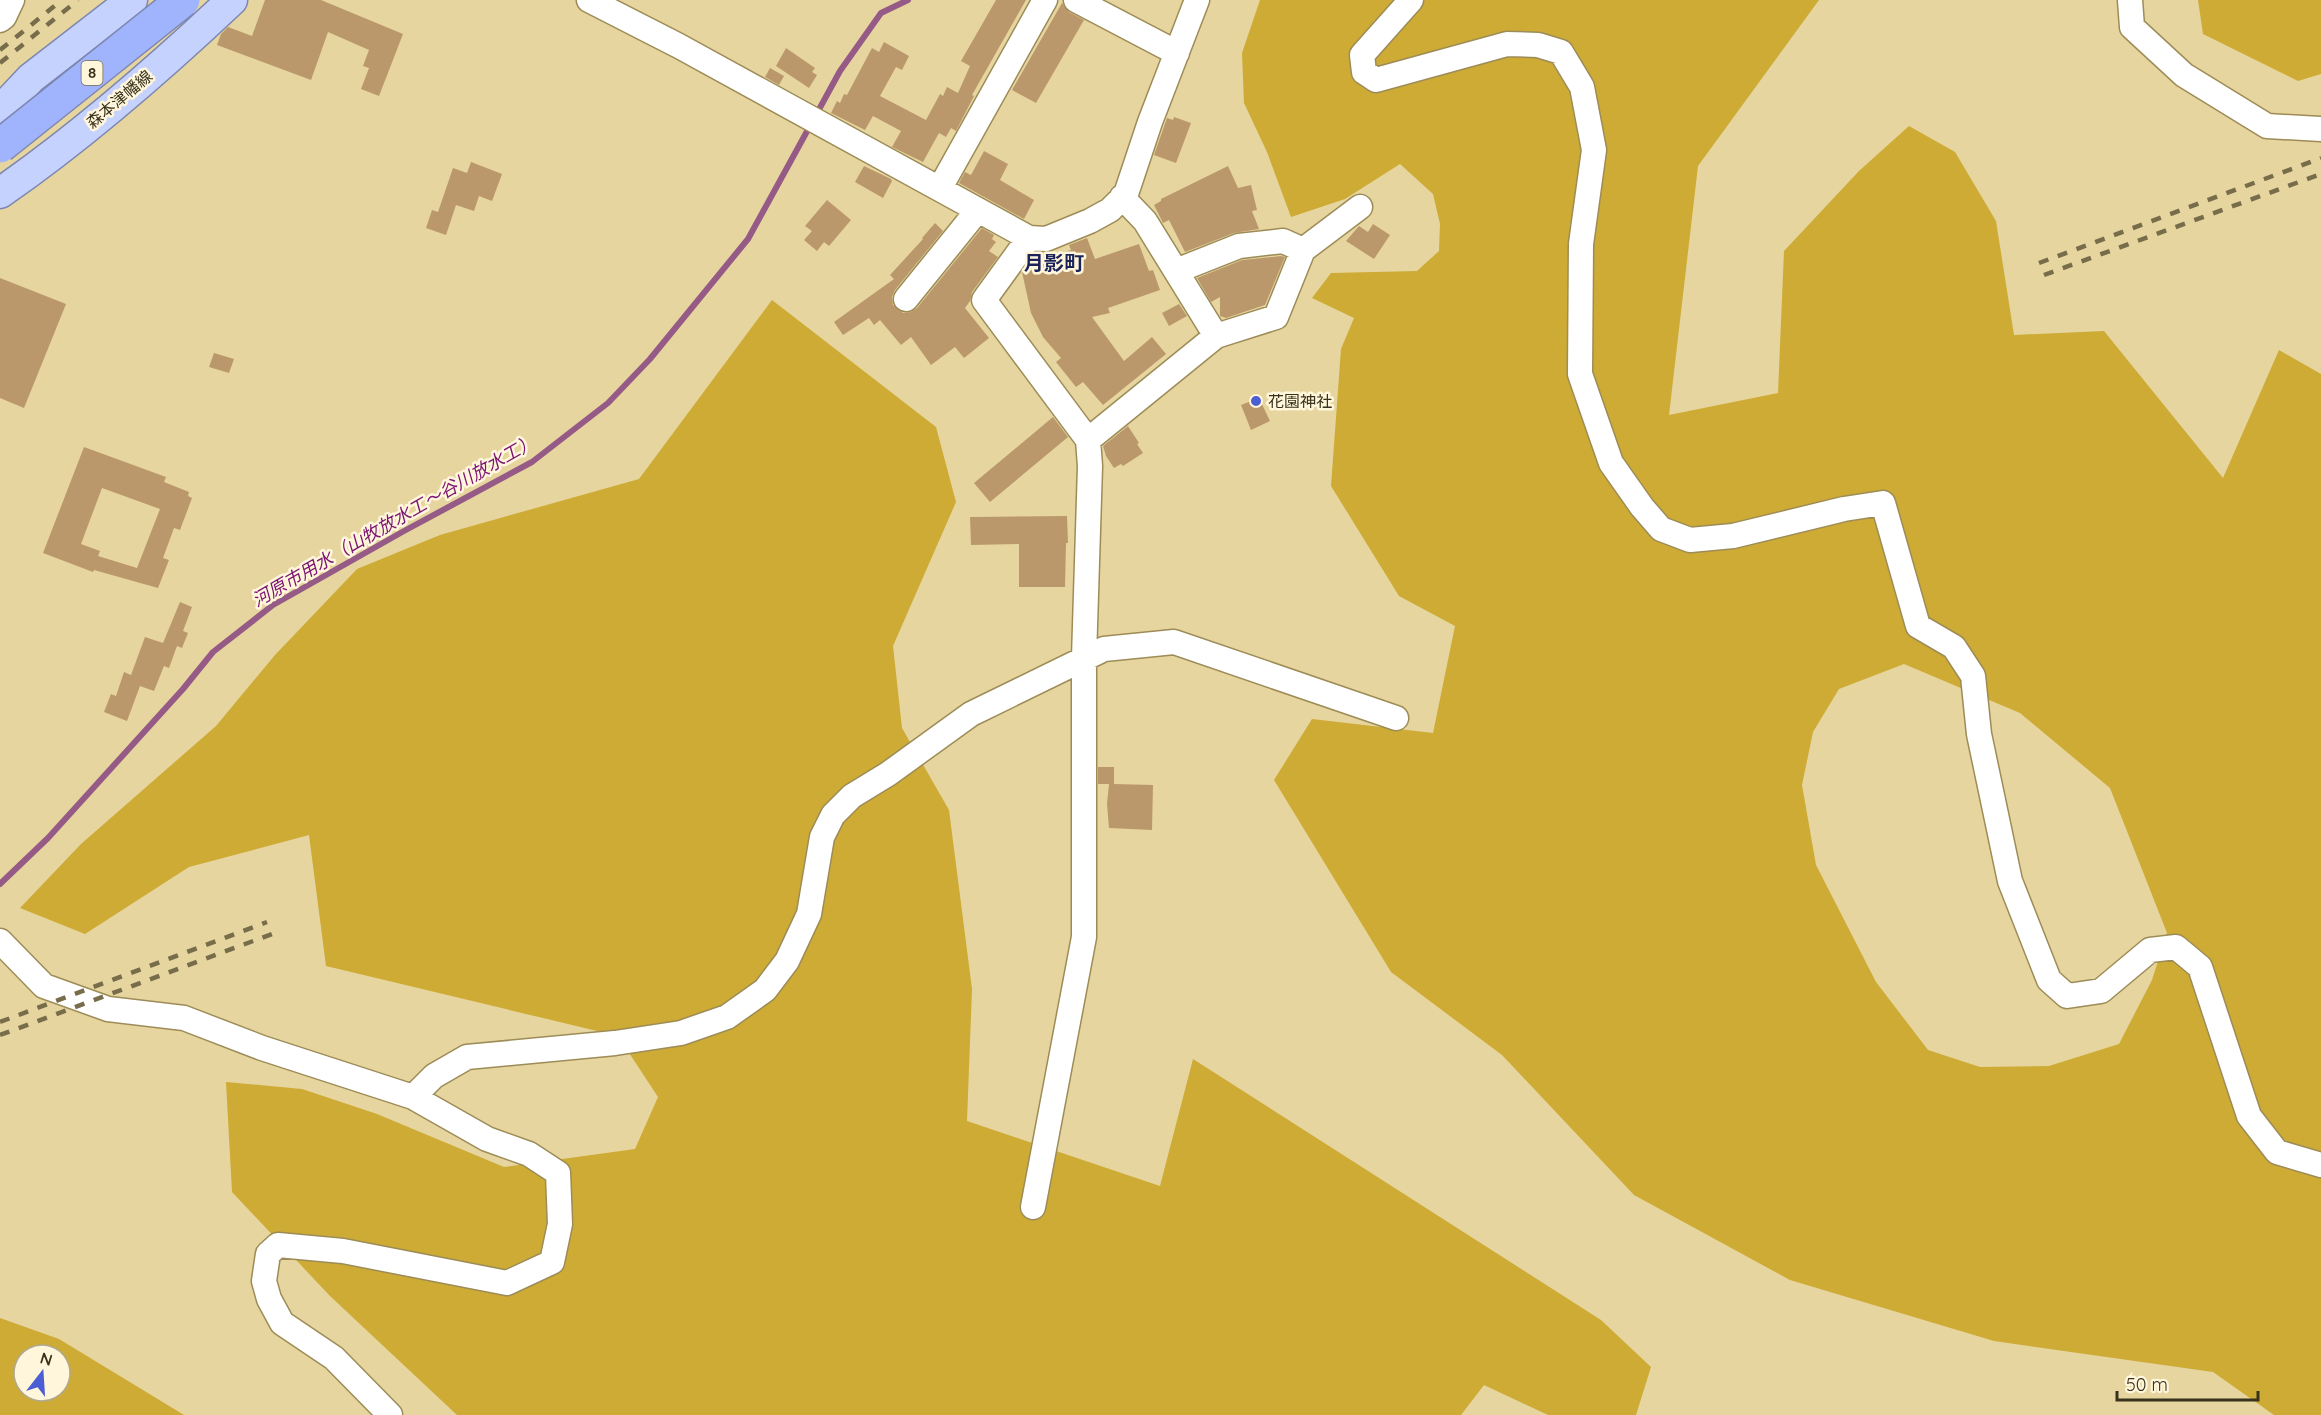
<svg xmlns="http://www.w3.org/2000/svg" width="2321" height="1415" font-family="Quicksand,'Noto Sans JP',sans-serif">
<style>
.green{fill:#cdab35;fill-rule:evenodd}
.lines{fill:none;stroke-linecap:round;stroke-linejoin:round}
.stream{stroke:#965a86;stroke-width:6}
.building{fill:#bb986b;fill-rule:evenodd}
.minor-casing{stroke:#9d8c57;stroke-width:27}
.major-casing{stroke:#7c86af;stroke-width:33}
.minor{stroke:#fff;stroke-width:24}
.major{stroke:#c6d2fe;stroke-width:30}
.rail{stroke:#786d4b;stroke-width:4.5;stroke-dasharray:10 10;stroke-linecap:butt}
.highway-bridge-casing{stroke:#7c86af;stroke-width:36;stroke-linecap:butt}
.highway-bridge{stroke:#a0b4fe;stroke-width:33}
.poi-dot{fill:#4c5ed3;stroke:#fff6db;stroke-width:2}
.labels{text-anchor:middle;stroke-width:5;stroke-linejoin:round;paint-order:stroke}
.shield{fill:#fff6db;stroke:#746d55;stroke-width:1.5}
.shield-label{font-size:15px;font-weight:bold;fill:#39321c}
.street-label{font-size:16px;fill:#39321c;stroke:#fff6db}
.poi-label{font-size:16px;fill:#39321c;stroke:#fff6db;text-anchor:start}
.water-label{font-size:18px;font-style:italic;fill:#7b1372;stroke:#fff6db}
.quarter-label{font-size:20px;font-weight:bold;fill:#1b235b;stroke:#fff6db}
</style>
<rect width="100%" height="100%" fill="#e6d59e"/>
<!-- green -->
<path class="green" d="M1260,0H1819L1698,166L1669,415L1778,393L1784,251L1859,171L1909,126L1955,152L1996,221L2014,335L2104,331L2223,478L2279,350L2321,374V1415H2274L2213,1372L1994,1341L1790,1280L1634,1195L1502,1055L1391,972L1274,780L1312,719L1433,733L1455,626L1399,596L1331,486L1341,349L1354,318L1312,298L1331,273L1417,271L1439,251L1440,224L1433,194L1400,164L1345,199L1291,217L1267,152L1244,103L1242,53ZM1904,664L2020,713L2110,788L2167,933L2152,980L2119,1044L2049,1066L1980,1067L1928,1050L1876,982L1816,865L1802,785L1813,732L1839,689Z
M2198,0H2321V74L2298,81L2203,34Z
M772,300L936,427L956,502L893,646L902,728L949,810L972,989L967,1121L1160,1186L1193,1059L1601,1320L1651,1367L1636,1415H1548L1484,1385L1461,1415H457L330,1296L232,1192L226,1082L302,1089L377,1114L504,1167L635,1149L658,1097L618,1036L326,966L309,835L189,867L85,934L20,908L81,844L216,726L275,655L357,569L440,535L639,479Z
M0,1318L59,1339L184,1415H0ZM24,1355H60V1391H24Z"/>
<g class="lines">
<!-- stream -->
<path class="stream" d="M816,115L840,71L881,13L908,0
M0,884L48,838L183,689L213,652L273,605L404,531L532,462L608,403L650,359L748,239L811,124"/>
</g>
<!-- building -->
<path class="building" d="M265,0H321L403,34L379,96L361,89L369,68L363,66L369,50L328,32L311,80L217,45L221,34L228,27L252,36Z
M996,0H1026L972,95L974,96L956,131L951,128L946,137L939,133L923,162L892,147L901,131L873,116L865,130L831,113L837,101L840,103L844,94L847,95L872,48L879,52L884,42L909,56L902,70L896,67L880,96L926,120L940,94L943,96L947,87L958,93L970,66L961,61Z
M1062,3L1069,12L1084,20L1036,103L1012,90Z
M786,48L815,68L812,72L817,75L809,88L776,66Z
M770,68L784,76L779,85L765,77Z
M1174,117L1191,123L1176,163L1154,155L1167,118L1173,120Z
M984,151L1008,164L1000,180L1034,200L1024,219L959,183L965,172L971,175Z
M471,162L502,174L492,201L479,196L474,211L456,205L446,235L426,228L432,210L438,212L453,168L467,173Z
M864,166L891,179L892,181L883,198L855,182Z
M1228,166L1238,188L1251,185L1257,210L1252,211L1259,229L1234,233L1185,252L1169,220L1163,223L1154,205L1161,201V199Z
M827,200L851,220L829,246L824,242L817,251L804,240L812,231L805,226Z
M935,223L943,231L895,290L892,297L893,305L903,313L911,312L917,308L982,228L994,235L992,239L996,242L989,251L998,257L972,292L970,301L965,308L989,338L964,358L955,347L931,365L911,337L901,345L880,320L874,325L869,318L843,335L834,322L894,279L890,275L923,239L922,238Z
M1373,224L1390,235L1374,259L1346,241L1359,226L1368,232Z
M1087,238L1095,259L1139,244L1149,271L1153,270L1160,290L1108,308L1110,313L1092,317L1124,361L1152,337L1166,354L1103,405L1083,382L1076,387L1056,362L1061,358L1043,337L1031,313L1022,272L1029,262L1071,250L1069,245Z
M1281,256L1285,257L1265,305L1226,318L1220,316V297L1211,302L1197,278L1242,260Z
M0,278L66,304L24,408L0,398Z
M1179,304L1187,316L1169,326L1162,313Z
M214,353L234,359L229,373L209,367Z
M1259,398L1270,421L1251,430L1241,405Z
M1053,417L1068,437L990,502L974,483Z
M1128,426L1139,443L1137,444L1143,453L1123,466L1121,464L1114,468L1106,456L1103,446Z
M84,447L166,477L164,482L189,492L188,496L192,498L180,530L174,528L163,558L169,560L158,588L94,570L93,572L43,553ZM102,488L160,509L137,568L98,556L100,551L81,544Z
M1067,516L1068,543H1066L1065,587H1019V544L971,545L970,517Z
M180,602L192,607L183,631L188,633L182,648L177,646L169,668L164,666L154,691L140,686L127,721L104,712L111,694L116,696L124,672L131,675L145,637L163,643Z
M1098,767H1114V784L1153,785L1152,830L1109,828L1107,804L1109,784H1098Z"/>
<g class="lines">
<!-- minor casing -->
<g class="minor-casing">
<path id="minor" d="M589,0L679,46L1029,238L1046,239L1090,221L1110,210L1126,194L1150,122L1197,0
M1076,0L1177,53
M1411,0L1362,55L1364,72L1376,80L1507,44L1538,45L1561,52L1582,87L1594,150L1581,244L1580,374L1611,463L1642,507L1661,529L1690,540L1733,536L1844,509L1883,503L1918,626L1954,647L1973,676L1979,734L2010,881L2049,980L2067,996L2101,991L2150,950L2176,947L2200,967L2249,1116L2277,1152L2321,1165
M2130,0L2132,27L2184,75L2267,126L2321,129
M0,20L4,17L12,0
M940,188L1045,0
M1122,197L1145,221L1216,336L1276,317L1303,250
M1029,238L984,300L1088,440L1090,466L1084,658V937L1033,1207
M1176,271L1239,246L1283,241L1303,250L1360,207
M906,299L978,210
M1088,440L1216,336
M0,941L44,986L108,1009L184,1018L262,1048L413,1097L487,1139L529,1154L558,1173L560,1224L552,1262L507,1283L343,1251L278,1245L268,1254L264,1281L269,1299L282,1323L334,1358L390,1415
M413,1097L434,1076L467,1057L615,1043L681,1033L727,1017L765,990L787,961L809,914L822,837L833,815L852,796L888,774L971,714L1104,649L1174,642L1396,718"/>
</g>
<!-- major casing -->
<g class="major-casing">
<path id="major" d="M0,111L31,78L132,0
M0,193C82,136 160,68 232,0"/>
</g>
<!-- minor -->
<use href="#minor" class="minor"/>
<!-- major -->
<use href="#major" class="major"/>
<!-- rail -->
<path class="rail" d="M0,50L62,0
M0,63L78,0
M2039,263L2321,158
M2044,275L2321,174
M0,1022L267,922
M0,1035L272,934"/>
<!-- highway-bridge casing -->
<g class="highway-bridge-casing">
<path id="highway-bridge" d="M0,146L183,0"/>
</g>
<!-- highway-bridge -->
<use href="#highway-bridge" class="highway-bridge"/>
</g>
<!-- markers -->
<circle class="poi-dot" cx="1256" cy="401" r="6"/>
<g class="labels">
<!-- shield labels -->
<rect class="shield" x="81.5" y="61" width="21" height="24" rx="4.5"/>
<g class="shield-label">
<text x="92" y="78">8</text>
</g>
<!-- street labels -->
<g class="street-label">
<text transform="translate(119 99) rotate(-40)" y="6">森本津幡線</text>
</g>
<!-- poi labels -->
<g class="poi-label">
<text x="1268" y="407">花園神社</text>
</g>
<!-- water labels -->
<g class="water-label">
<text transform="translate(394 521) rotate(-30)" y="6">河原市用水（山牧放水工～谷川放水工）</text>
</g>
<!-- quarter labels -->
<g class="quarter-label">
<text x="1054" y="270">月影町</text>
</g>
</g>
<!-- north arrow -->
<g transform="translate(42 1373) rotate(17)"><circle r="28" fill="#fff6db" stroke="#b0a88f" stroke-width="1.5"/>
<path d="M0-4.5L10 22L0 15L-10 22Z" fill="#4c5ed3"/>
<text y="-9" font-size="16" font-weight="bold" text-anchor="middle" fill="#39321c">N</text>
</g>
<!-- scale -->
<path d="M2117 1391v9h141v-9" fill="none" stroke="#39321c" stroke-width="3"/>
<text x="2126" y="1391" font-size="18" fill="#39321c" stroke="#fff6db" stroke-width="4.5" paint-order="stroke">50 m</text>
</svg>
